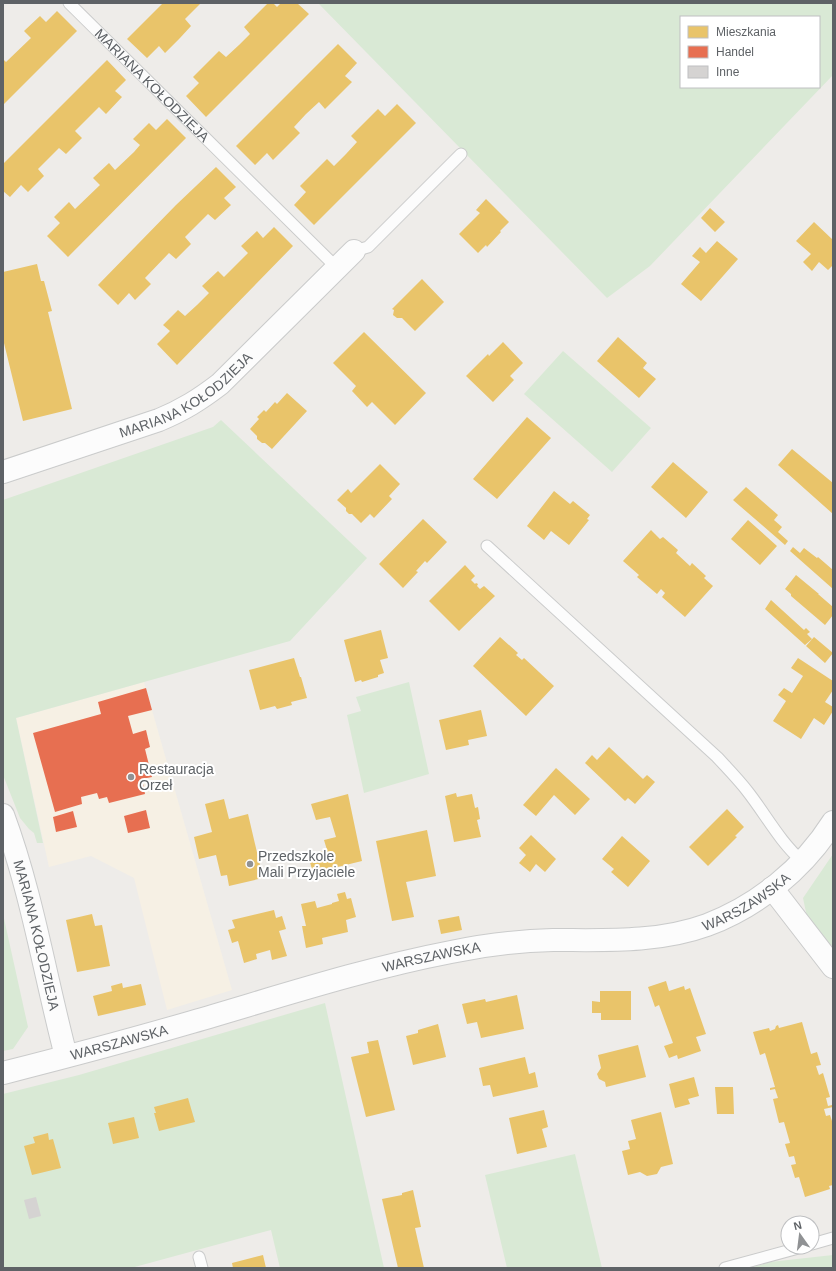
<svg xmlns="http://www.w3.org/2000/svg" width="836" height="1271" font-family="Helvetica,sans-serif">
<style>
.commercial{fill:#f6f0e4}
.green{fill:#d9e9d5;fill-rule:evenodd}
.homes{fill:#e9c46a}
.shops{fill:#e76f51}
.building{fill:#d5d3d2}
.lines{fill:none;stroke-linecap:round;stroke-linejoin:round}
.service-casing{stroke:#cacbcb;stroke-width:13}
.minor-casing{stroke:#cacbcb;stroke-width:24}
.tertiary-casing{stroke:#cacbcb;stroke-width:24}
.service{stroke:#fcfcfc;stroke-width:11}
.minor{stroke:#fcfcfc;stroke-width:22}
.tertiary{stroke:#fcfcfc;stroke-width:22}
.poi-dot{fill:#909294;stroke:#fff;stroke-width:1.5}
.labels{text-anchor:middle;stroke-width:4;stroke-linejoin:round;paint-order:stroke}
.street-label{font-size:14px;fill:#5e6266;stroke:#fff}
.poi-label{font-size:14px;fill:#5e6266;stroke:#fff;text-anchor:start}
</style>
<rect width="100%" height="100%" fill="#eeece9"/>
<!-- commercial -->
<path class="commercial" d="M144,682L232,990L167,1010L134,878L91,856L49,867L16,718Z"/>
<!-- green -->
<path class="green" d="M318,3H833V75L650,266L607,298ZM681,17H819V87H681Z
M563,351L651,428L612,472L524,394Z
M221,420L367,558L290,641L16,718L43,843H37L34,833L29,829L20,818L3,775V500L213,427Z
M409,682L429,774L364,793L347,715L361,711L356,697Z
M833,854V945L830,946L807,917L803,898Z
M3,914L28,1027L13,1049L3,1051Z
M325,1003L384,1268H280L271,1230L131,1268H3V1094L79,1075Z
M575,1154L602,1268H507L485,1175Z
M833,1255V1268H750L770,1262Z"/>
<!-- homes -->
<path class="homes" d="M163,3H201L185,19L191,26L180,38L165,53L159,46L147,58L127,39Z
M268,3H273L277,7L281,3H297L309,14L206,117L186,96L199,83L193,77L219,51L226,57L239,45L250,34L244,27Z
M57,11L77,31L3,105V59L6,62L31,38L24,31L40,16L46,22Z
M338,44L357,63L345,76L352,82L325,109L319,102L306,114L294,127L300,133L273,160L267,153L255,165L236,146Z
M107,60L126,80L115,91L122,97L106,114L99,107L75,131L82,138L66,154L59,148L38,169L44,176L28,192L21,185L10,197L3,191V164Z
M397,104L416,123L314,225L294,205L306,192L300,186L327,159L334,166L346,154L357,142L351,136L378,109L385,116Z
M167,119L186,138L68,257L47,236L60,223L54,217L69,202L75,209L100,185L93,178L109,163L115,170L134,152L140,145L133,139L149,123L156,130Z
M216,167L236,187L224,198L231,205L215,220L208,214L185,237L191,244L176,259L169,253L145,278L151,284L135,300L129,293L118,305L98,285L176,205Z
M486,199L509,222L500,231L501,232L487,247L486,245L478,253L459,234L480,213L476,210Z
M710,208L725,222L715,232L701,218Z
M814,222L833,240V265L828,270L819,262L812,271L803,262L811,254L796,241Z
M274,227L293,246L177,365L157,344L170,331L163,325L178,310L185,316L197,305L209,293L202,286L218,271L224,277L248,253L241,246L257,231L263,238Z
M717,241L738,259L701,301L681,284L700,262L692,256L700,247L706,253Z
M37,264L41,281H44L52,311L48,312L72,409L23,421L3,339V272Z
M422,279L444,302L415,331L402,318H397L393,315L394,310L392,309Z
M364,332L426,393L395,425L372,402L367,407L352,391L356,386L333,363Z
M618,337L647,363L643,368L656,379L639,398L597,361Z
M503,342L523,363L510,376L514,380L493,402L466,376L488,354L489,356Z
M287,393L307,411L272,449L265,443H262L257,439V436L250,429L259,419L257,417L264,410L266,412L275,402L277,404Z
M527,417L551,438L497,499L473,479Z
M792,449L833,483V514L778,465Z
M673,462L708,492L686,518L651,487Z
M380,464L400,484L389,496L392,499L374,518L370,514L361,523L352,514H349L346,511V508L337,500L348,489L351,493Z
M746,487L778,515L774,520L782,527L778,532L788,541L785,545L733,500Z
M554,491L570,504L573,501L590,515L587,519L589,520L569,545L551,531L544,540L527,526Z
M423,519L447,542L427,563L425,561L416,571L418,572L403,588L379,564Z
M748,520L777,546L760,565L731,539Z
M651,530L660,539L663,537L678,550L676,553L690,566L692,563L706,576L704,578L713,586L685,617L662,597L665,593L661,589L657,594L637,577L639,575L623,561Z
M793,547L800,553L804,548L817,558L818,557L833,570V589L790,551Z
M465,565L475,576L471,580L475,584L476,583L478,584L477,586L480,589L484,586L495,596L459,631L429,601Z
M796,575L819,594H818L833,607V615L825,625L791,596V594L785,589Z
M771,600L804,630L806,628L810,632L807,634L812,639L805,645L765,609Z
M381,630L388,658L380,660L384,673L378,675V677L362,682L361,680L355,682L344,640Z
M500,637L518,653L516,655L522,660L524,658L554,686L526,716L473,666Z
M814,637L833,653L825,663L806,646Z
M294,658L300,677H301L307,698L291,702L292,705L277,709L275,706L260,710L249,670Z
M798,658L833,681V690L825,702L833,707V711L824,725L814,718L801,739L773,721L786,701L778,695L784,688L792,693L803,676L791,668Z
M481,710L487,736L468,740L469,745L446,750L439,720Z
M609,747L643,779L647,775L655,782L635,804L628,798L625,801L585,763L592,755L597,760Z
M556,768L590,799L575,815L554,795L536,816L523,805Z
M456,793L457,797L472,794L475,808L478,807L480,819L477,820L481,837L454,842L445,796Z
M348,794L362,861L313,873L308,855L327,850L324,840L336,837L330,817L316,820L311,804Z
M224,799L229,819L248,814L263,878L229,886L227,875L221,876L216,855L199,859L194,837L212,832L205,804Z
M727,809L744,827L735,836L737,837L708,866L689,847Z
M427,830L436,876L406,882L414,917L392,921L376,841Z
M531,835L556,859L545,872L536,864L530,872L519,863L526,855L519,848Z
M622,836L650,861L628,887L611,872L614,869L602,859Z
M345,892L347,899L351,898L356,917L346,920L348,932L322,938L323,944L306,948L302,926H306L301,904L315,901L317,908L332,904V903L339,901L337,894Z
M274,910L276,918L282,916L286,929L279,931L287,956L272,960L270,950L256,954L257,959L244,963L238,941L232,943L228,930L235,928L232,920Z
M92,914L95,926L102,925L110,966L77,972L66,920Z
M459,916L462,930L441,934L438,920Z
M666,981L669,991L684,986L685,990L690,988L706,1034L696,1037L701,1051L678,1059L677,1055L669,1058L664,1046L673,1043L659,1005L655,1007L648,987Z
M122,983L123,988L141,984L146,1005L98,1016L93,996L112,991L111,986Z
M600,991H631V1020H601V1013H592V1001L600,1002Z
M517,995L524,1029L481,1038L477,1022L467,1024L462,1004L485,999L486,1002Z
M802,1022L811,1054L817,1052L821,1065L816,1066L819,1075L823,1073L830,1097L826,1098L828,1106L832,1105L833,1107L824,1109L826,1116L830,1115L833,1124V1185L829,1186L830,1189L805,1197L799,1177L795,1178L791,1165L796,1164L794,1156L789,1157L785,1144L790,1143L784,1122L779,1123L773,1099L778,1098L775,1089L770,1090V1088L775,1087L765,1053L760,1055L753,1032L769,1028L770,1031L775,1029L776,1026L778,1025L779,1028Z
M438,1024L446,1057L413,1065L406,1036L418,1033V1030Z
M378,1040L395,1110L366,1117L351,1057L369,1053L367,1042Z
M638,1045L646,1077L606,1087L605,1082L599,1079L597,1074L601,1068L598,1055Z
M525,1057L529,1074L535,1072L538,1087L493,1097L490,1085L483,1086L479,1068Z
M694,1077L699,1096L688,1099L690,1104L675,1108L669,1084Z
M715,1087H733L734,1114H717Z
M188,1098L195,1122L159,1131L154,1113H156L154,1107Z
M544,1110L548,1127L542,1129L547,1147L517,1154L509,1118Z
M661,1112L673,1164L661,1167L657,1174L647,1176L640,1172L628,1175L622,1151L630,1149L628,1141L636,1139L631,1120Z
M134,1117L139,1138L113,1144L108,1123Z
M48,1133L49,1140L53,1139L61,1168L32,1175L24,1146L35,1143L33,1137Z
M413,1190L421,1227L415,1228L424,1268H398L382,1199L402,1195V1193Z
M263,1255L266,1268H233L232,1263Z"/>
<!-- shops -->
<path class="shops" d="M146,688L152,710L128,716L133,734L146,730L150,747L145,749L152,777L142,779L145,794L109,803L107,797L99,799L97,793L81,797L82,804L55,812L33,733L101,714L98,702Z
M146,810L150,828L128,833L124,816Z
M73,811L77,827L56,832L53,817Z"/>
<!-- building -->
<path class="building" d="M36,1197L41,1216L29,1219L24,1200Z"/>
<g class="lines">
<!-- service casing -->
<g class="service-casing">
<g id="service">
<path id="s1" d="M69,3L337,268"/>
<path d="M354,251L368,247L461,154"/>
<path d="M487,546L717,757C728,769 739,780 748,792C766,815 780,842 802,861"/>
<path d="M812,1244L833,1238"/>
<path d="M199,1257L202,1268"/>
<path d="M725,1268L802,1247"/>
</g>
</g>
<!-- minor casing -->
<g class="minor-casing">
<g id="minor">
<path id="s2" d="M3,472L159,420C183,410 199,400 220,384L354,251"/>
<path id="s3" d="M3,815C32,893 45,976 66,1056"/>
<path d="M772,888L833,967"/>
</g>
</g>
<!-- tertiary casing -->
<g class="tertiary-casing">
<g id="tertiary">
<path id="s4" d="M3,1073C66,1057 130,1040 192,1022C278,997 363,969 451,952C484,945 518,941 553,940C604,940 658,943 707,925C758,906 804,868 833,822"/>
</g>
</g>
<!-- service -->
<use href="#service" class="service"/>
<!-- minor -->
<use href="#minor" class="minor"/>
<!-- tertiary -->
<use href="#tertiary" class="tertiary"/>
</g>
<!-- markers -->
<g class="poi-dot">
<circle cx="131" cy="777" r="4"/>
<circle cx="250" cy="864" r="4"/>
</g>
<g class="labels">
<!-- street labels -->
<g class="street-label">
<text dy="5" stroke="none"><textPath href="#s1" startOffset="117">MARIANA KOŁODZIEJA</textPath></text>
<text dy="5" stroke="none"><textPath href="#s2" startOffset="200">MARIANA KOŁODZIEJA</textPath></text>
<text dy="5" stroke="none"><textPath href="#s4" startOffset="768">WARSZAWSKA</textPath></text>
<text dy="5" stroke="none"><textPath href="#s3" startOffset="125">MARIANA KOŁODZIEJA</textPath></text>
<text dy="5" stroke="none"><textPath href="#s4" startOffset="444">WARSZAWSKA</textPath></text>
<text dy="5" stroke="none"><textPath href="#s4" startOffset="120">WARSZAWSKA</textPath></text>
</g>
<!-- poi labels -->
<g class="poi-label">
<text x="139" y="774">Restauracja<tspan x="139" dy="16">Orzeł</tspan></text>
<text x="258" y="861">Przedszkole<tspan x="258" dy="16">Mali Przyjaciele</tspan></text>
</g>
</g>
<!-- border -->
<rect width="836" height="1271" fill="none" stroke="#5e6266" stroke-width="8"/>
<!-- legend -->
<rect x="680" y="16" width="140" height="72" fill="#ffffff" stroke="#bfc0c2"/>
<rect x="688" y="26" width="20" height="12" fill="#e9c46a" stroke="#bfc0c2"/>
<text x="716" y="36" font-size="12" fill="#5e6266">Mieszkania</text>
<rect x="688" y="46" width="20" height="12" fill="#e76f51" stroke="#bfc0c2"/>
<text x="716" y="56" font-size="12" fill="#5e6266">Handel</text>
<rect x="688" y="66" width="20" height="12" fill="#d5d3d2" stroke="#bfc0c2"/>
<text x="716" y="76" font-size="12" fill="#5e6266">Inne</text>
<!-- north arrow -->
<g transform="translate(800 1235) rotate(346)"><circle r="19" fill="#ffffff" stroke="#bfc0c2"/>
<path d="M0-3L7 15L0 10L-7 15Z" fill="#909294"/>
<text y="-6" font-size="11" font-weight="bold" text-anchor="middle" fill="#5e6266">N</text>
</g>
</svg>
